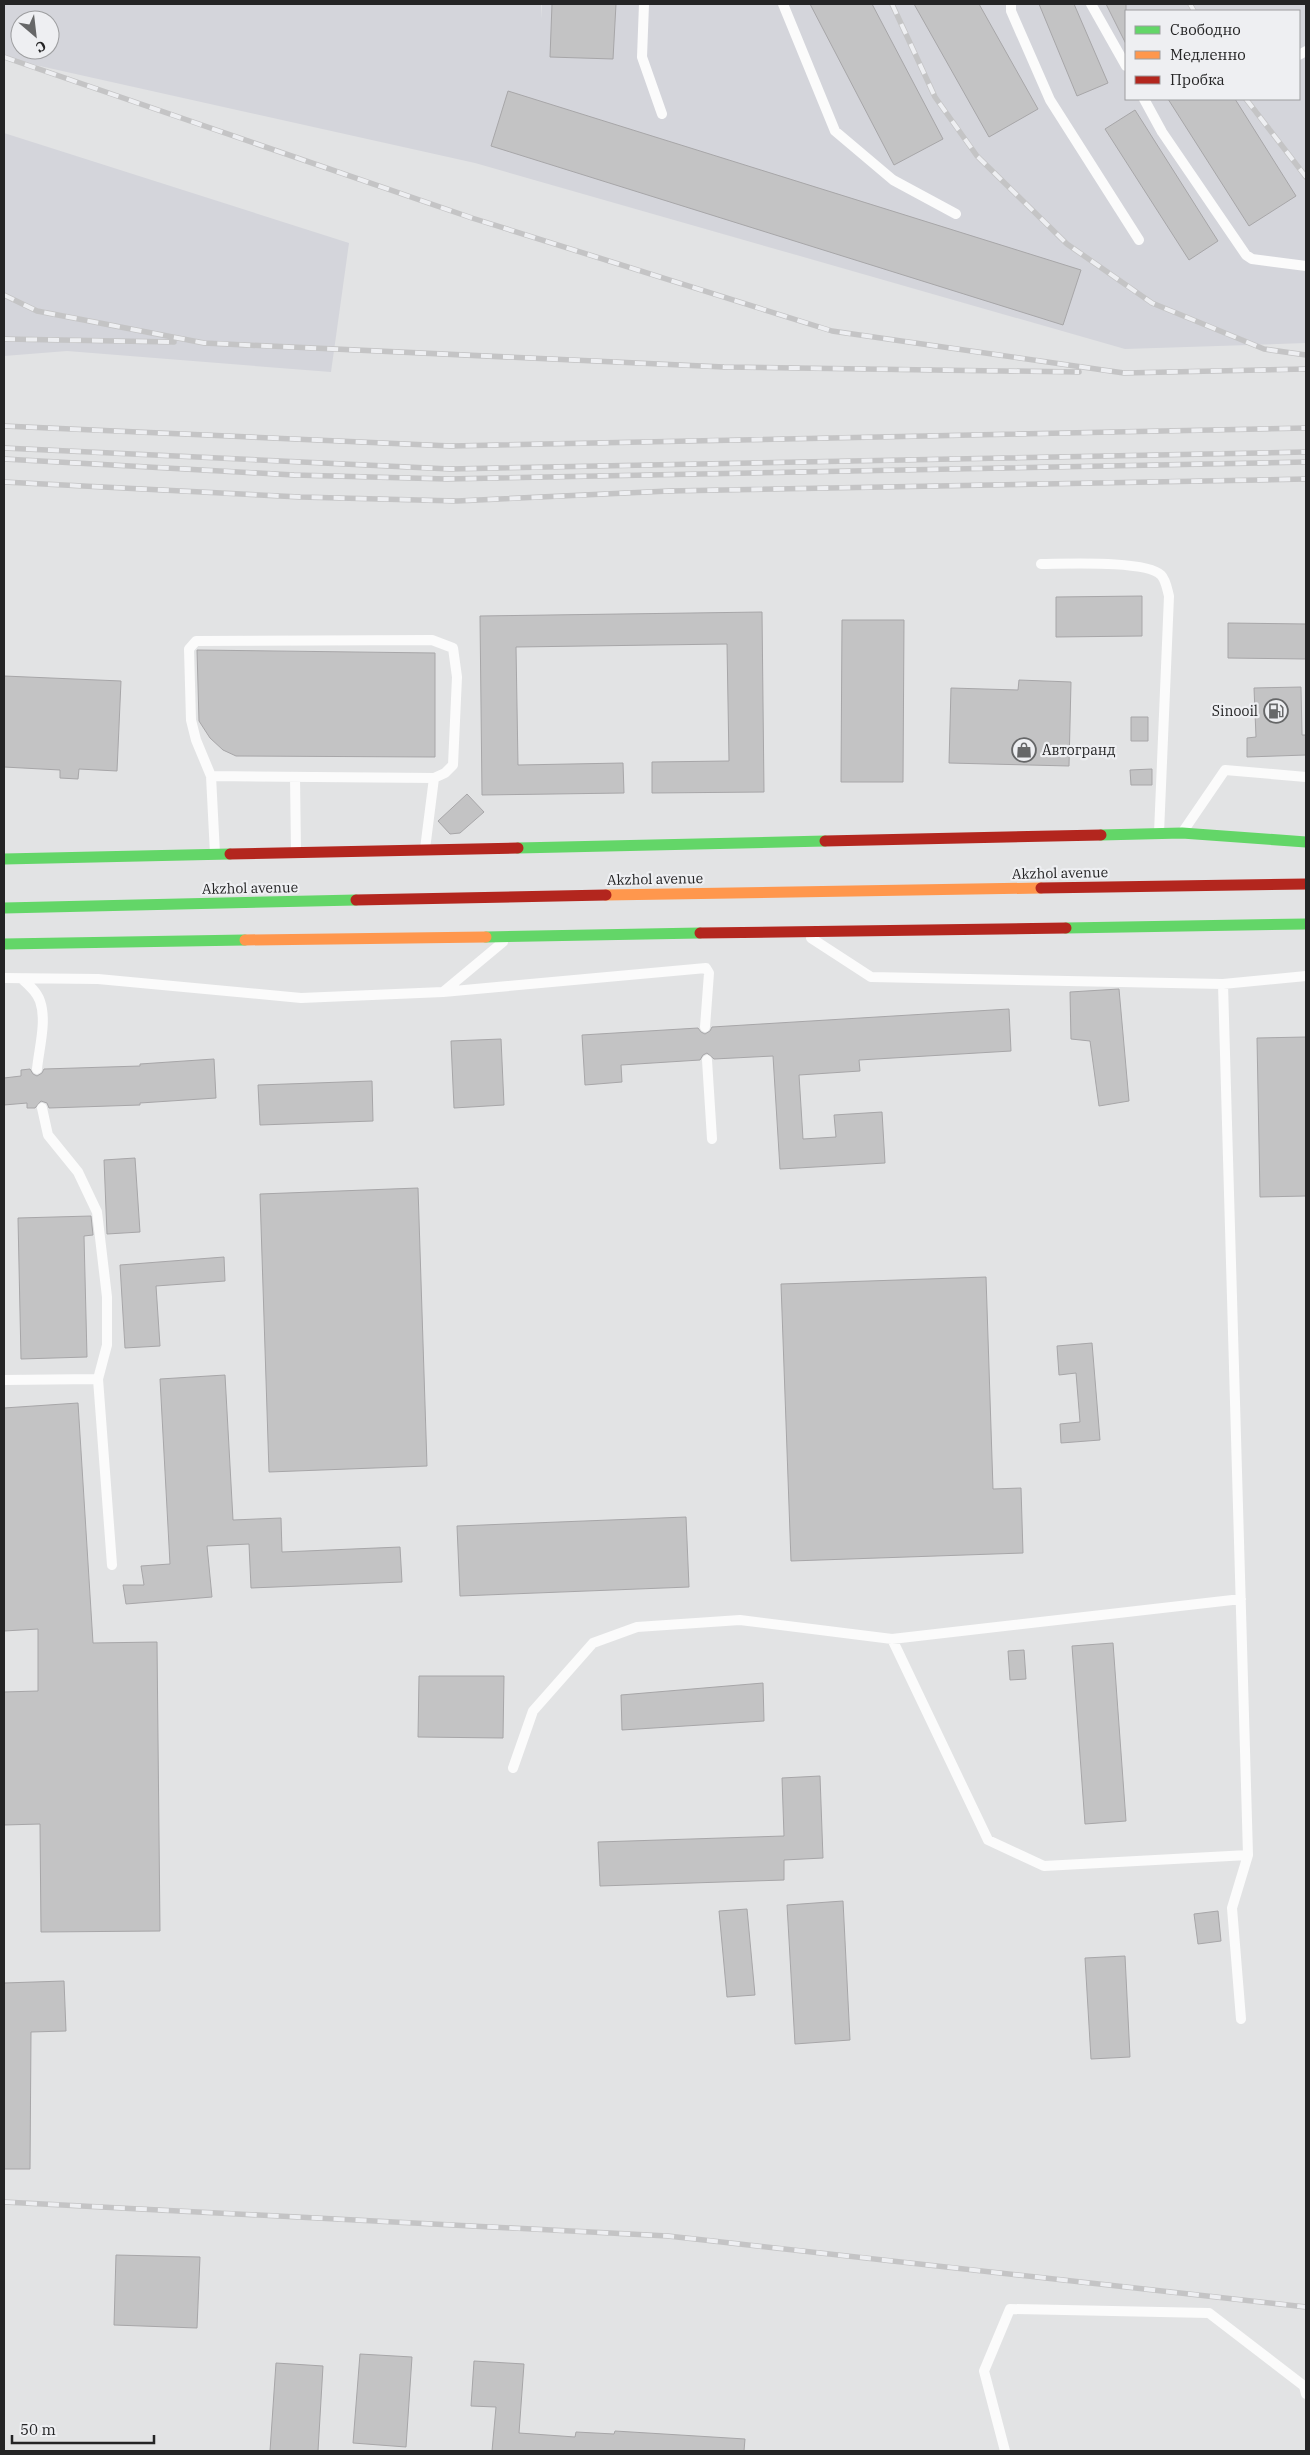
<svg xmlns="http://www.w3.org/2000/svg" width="1310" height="2455" font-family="'IBM Plex Serif',serif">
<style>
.built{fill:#d4d5db;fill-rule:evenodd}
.building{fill:#c3c3c4;stroke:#a7a6a8}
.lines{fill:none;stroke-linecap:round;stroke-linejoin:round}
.lane{stroke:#fbfbfb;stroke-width:10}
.fast{stroke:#63d668;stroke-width:11}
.slow{stroke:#ff974d;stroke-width:11}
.jam{stroke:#b3261e;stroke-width:11}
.rail-casing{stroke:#c4c4c5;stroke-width:5.5}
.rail{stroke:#eeeff2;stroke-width:4;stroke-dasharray:11;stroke-linecap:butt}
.labels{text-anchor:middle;stroke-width:4.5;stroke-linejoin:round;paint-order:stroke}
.poi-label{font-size:14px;fill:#242425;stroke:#eeeff2;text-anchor:end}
.street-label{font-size:14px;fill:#242425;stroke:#eeeff2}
</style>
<rect width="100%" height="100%" fill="#e2e3e4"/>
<!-- built -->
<path class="built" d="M4,4H541V19L542,4H1306V343L1125,349L475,163L4,58ZM1126,11H1299V99H1126ZM20,20H50V50H20Z
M4,133L349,243L331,372L67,351L4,356Z"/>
<!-- building -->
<path class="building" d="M552,4H616L613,59L550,57Z
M810,4H872L943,139L894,165Z
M914,4H979L1038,109L989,137Z
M1039,4H1074L1108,83L1077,96Z
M1106,4H1126V44Z
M508,91L1081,270L1063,325L491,146Z
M1168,99H1235L1296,196L1249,226Z
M1135,110L1218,241L1189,260L1105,129Z
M1142,596V636L1056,637V597Z
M762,612L764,792L652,793V762L729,761L727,644L516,647L518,765L623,763L624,793L482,795L480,616Z
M842,620H904L903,782H841Z
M1228,623L1306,624V659L1228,658Z
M197,650L435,653V757L236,756L223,750L210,738L199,721Z
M4,676L121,681L117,771L79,769L78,779L60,778V770L4,767Z
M1019,680L1071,682L1069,766L949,763L951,688L1018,690Z
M1301,687L1302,735H1306V755L1247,757V738L1256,737L1254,688Z
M1131,717H1148V741H1131Z
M1152,769V785H1131L1130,770Z
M467,794L484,812L460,833L450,834L438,821Z
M1119,989L1129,1101L1099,1106L1090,1041L1071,1039L1070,992Z
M1009,1009L1011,1051L859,1060L860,1071L799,1075L803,1139L836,1137L834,1115L882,1112L885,1163L780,1169L773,1056L714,1059L707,1053L703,1055L700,1060L621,1065L622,1082L585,1085L582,1035L698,1028L701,1032L705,1034L710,1031L712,1027Z
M1306,1037V1196L1260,1197L1257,1038Z
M501,1039L504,1105L454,1108L451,1041Z
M214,1059L216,1098L140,1103V1105L49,1108L47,1103L41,1101L35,1108H27V1103L4,1105V1078L21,1076V1070L30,1069L33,1074L37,1076L42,1073L44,1069L140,1066V1064Z
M372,1081L373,1121L260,1125L258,1085Z
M135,1158L140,1232L107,1234L104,1160Z
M418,1188L427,1466L269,1472L260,1194Z
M91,1216L93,1235L84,1236L87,1357L21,1359L18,1218Z
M224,1257L225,1281L156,1286L160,1346L125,1348L120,1265Z
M986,1277L993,1489L1021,1488L1023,1553L791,1561L781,1284Z
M1092,1343L1100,1440L1061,1443L1060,1424L1080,1422L1076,1373L1059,1375L1057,1346Z
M225,1375L233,1520L281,1518L282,1552L400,1547L402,1582L251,1588L249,1544L207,1546L212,1597L126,1604L123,1585H144L141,1566L170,1564L160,1379Z
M78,1403L93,1643L157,1642L160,1931L41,1932L40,1824L4,1825V1692L38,1691V1629L4,1631V1408Z
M686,1517L689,1587L460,1596L457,1526Z
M1113,1643L1126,1821L1085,1824L1072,1646Z
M1024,1650L1026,1679L1010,1680L1008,1651Z
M419,1676H504L503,1738L418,1737Z
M763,1683L764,1721L622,1730L621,1695Z
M820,1776L823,1858L784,1860V1880L600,1886L598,1842L784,1836L782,1778Z
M843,1901L850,2040L795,2044L787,1905Z
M747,1909L755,1995L727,1997L719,1911Z
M1218,1911L1221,1941L1198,1944L1194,1914Z
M1125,1956L1130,2057L1091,2059L1085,1958Z
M64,1981L66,2031L31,2032L30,2169H4V1983Z
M116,2255L200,2257L197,2328L114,2325Z
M360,2354L412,2357L406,2447L353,2443Z
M474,2361L524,2364L519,2433L575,2437L576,2432L614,2434L615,2431L745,2439L744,2451H492L496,2407L471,2406Z
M276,2363L323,2366L318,2451H270Z"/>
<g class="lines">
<!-- lane -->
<path class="lane" d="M644,4L642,57L662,114
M783,4L835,131L893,180L956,214
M1011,4V11L1050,100L1139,240
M1091,4L1126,66
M1299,55L1306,51
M1144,99L1162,132L1246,255L1252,259L1306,266
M1041,564C1065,564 1146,560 1161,575C1166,580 1167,589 1169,596L1159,833
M211,776L434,778
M295,777L296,852
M1184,830L1225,770L1306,777
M215,854L211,776L196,740L191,720L189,649L196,641L432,640L453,648L457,677L453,765L445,773L434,778L425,849
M811,938L871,977L1223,984L1306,976
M4,978L98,979L301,998L443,992L503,942
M22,979C29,985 37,992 40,1001C47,1021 39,1048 37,1069
M1223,984L1248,1855L1232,1908L1241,2019
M443,992L706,968L709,973L705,1027
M707,1060L712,1139
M42,1108L48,1135L78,1172L97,1212L107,1297V1345L98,1379
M4,1380L98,1379L112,1565
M892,1639L988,1840L1044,1866L1248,1855
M513,1768L533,1711L593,1643L637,1627L740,1620L892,1639L1241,1599
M1005,2451L984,2371L1010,2309L1209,2313L1304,2386L1306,2394"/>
<!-- fast -->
<path class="fast" d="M1101,835L1182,833L1306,842
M518,848L825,841
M4,859L230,854
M4,908L356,900
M1066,928L1306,924
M486,937L700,933
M4,944L245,940"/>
<!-- slow -->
<path class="slow" d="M606,895L1041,888
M245,940L486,937"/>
<!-- jam -->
<path class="jam" d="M825,841L1101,835
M230,854L518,848
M1041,888L1306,884
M356,900L606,895
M700,933L1066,928"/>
<!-- rail casing -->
<g class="rail-casing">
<path id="rail" d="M892,4L935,97L977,156L1067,244L1152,303L1264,349L1306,355
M1190,4L1194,11
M4,57L472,218L832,331L1124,373L1306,369
M1246,99L1306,177
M4,295L37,311L204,343L724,367L1079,372
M4,339L174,342
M4,426L451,446L1306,428
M4,448L450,469L1306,452
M4,459L294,475L447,479L1306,462
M4,482L300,497L457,501L669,491L1306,479
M4,2202L668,2236L1306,2307"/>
</g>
<!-- rail -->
<use href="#rail" class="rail"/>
</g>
<!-- icons -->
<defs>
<g id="fuel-ring" transform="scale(1.25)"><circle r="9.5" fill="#eeeff2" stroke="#666768" stroke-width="1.5"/><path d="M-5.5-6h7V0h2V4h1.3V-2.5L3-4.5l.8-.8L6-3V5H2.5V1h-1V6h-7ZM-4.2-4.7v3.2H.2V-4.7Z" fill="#666768"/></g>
<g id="shop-ring" transform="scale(1.25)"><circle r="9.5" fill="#eeeff2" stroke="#666768" stroke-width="1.5"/><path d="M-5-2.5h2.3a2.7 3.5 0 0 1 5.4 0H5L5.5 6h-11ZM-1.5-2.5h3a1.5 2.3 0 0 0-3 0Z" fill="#666768"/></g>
</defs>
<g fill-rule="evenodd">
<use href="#fuel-ring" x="1276" y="711"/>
<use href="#shop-ring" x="1024" y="750"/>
</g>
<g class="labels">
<!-- poi labels -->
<g class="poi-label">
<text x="1258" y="716">Sinooil</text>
<text x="1042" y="755" text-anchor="start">Автогранд</text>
</g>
<!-- street labels -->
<g class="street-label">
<text transform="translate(1060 873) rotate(-1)" y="5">Akzhol avenue</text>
<text transform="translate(655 879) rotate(-1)" y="5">Akzhol avenue</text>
<text transform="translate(250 888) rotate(-1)" y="5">Akzhol avenue</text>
</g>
</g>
<!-- border -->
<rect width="1310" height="2455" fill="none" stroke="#242425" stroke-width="10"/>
<!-- legend -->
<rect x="1125" y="10" width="175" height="90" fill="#eeeff2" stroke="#9d9ea0"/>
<rect x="1135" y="26" width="25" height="8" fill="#63d668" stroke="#9d9ea0"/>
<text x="1170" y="35" font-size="15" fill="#242425">Свободно</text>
<rect x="1135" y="51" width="25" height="8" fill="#ff974d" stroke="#9d9ea0"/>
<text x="1170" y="60" font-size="15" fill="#242425">Медленно</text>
<rect x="1135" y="76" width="25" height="8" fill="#b3261e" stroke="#9d9ea0"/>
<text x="1170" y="85" font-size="15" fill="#242425">Пробка</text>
<!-- north arrow -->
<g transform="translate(35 35) rotate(152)"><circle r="24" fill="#eeeff2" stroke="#9d9ea0"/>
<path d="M0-4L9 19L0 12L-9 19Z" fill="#666768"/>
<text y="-8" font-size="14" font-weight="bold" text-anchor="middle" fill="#242425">С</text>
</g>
<!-- scale -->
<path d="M12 2435v8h142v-8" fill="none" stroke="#242425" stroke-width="2.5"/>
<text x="20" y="2435" font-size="15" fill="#242425" stroke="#eeeff2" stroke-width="4" paint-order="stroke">50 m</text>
</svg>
